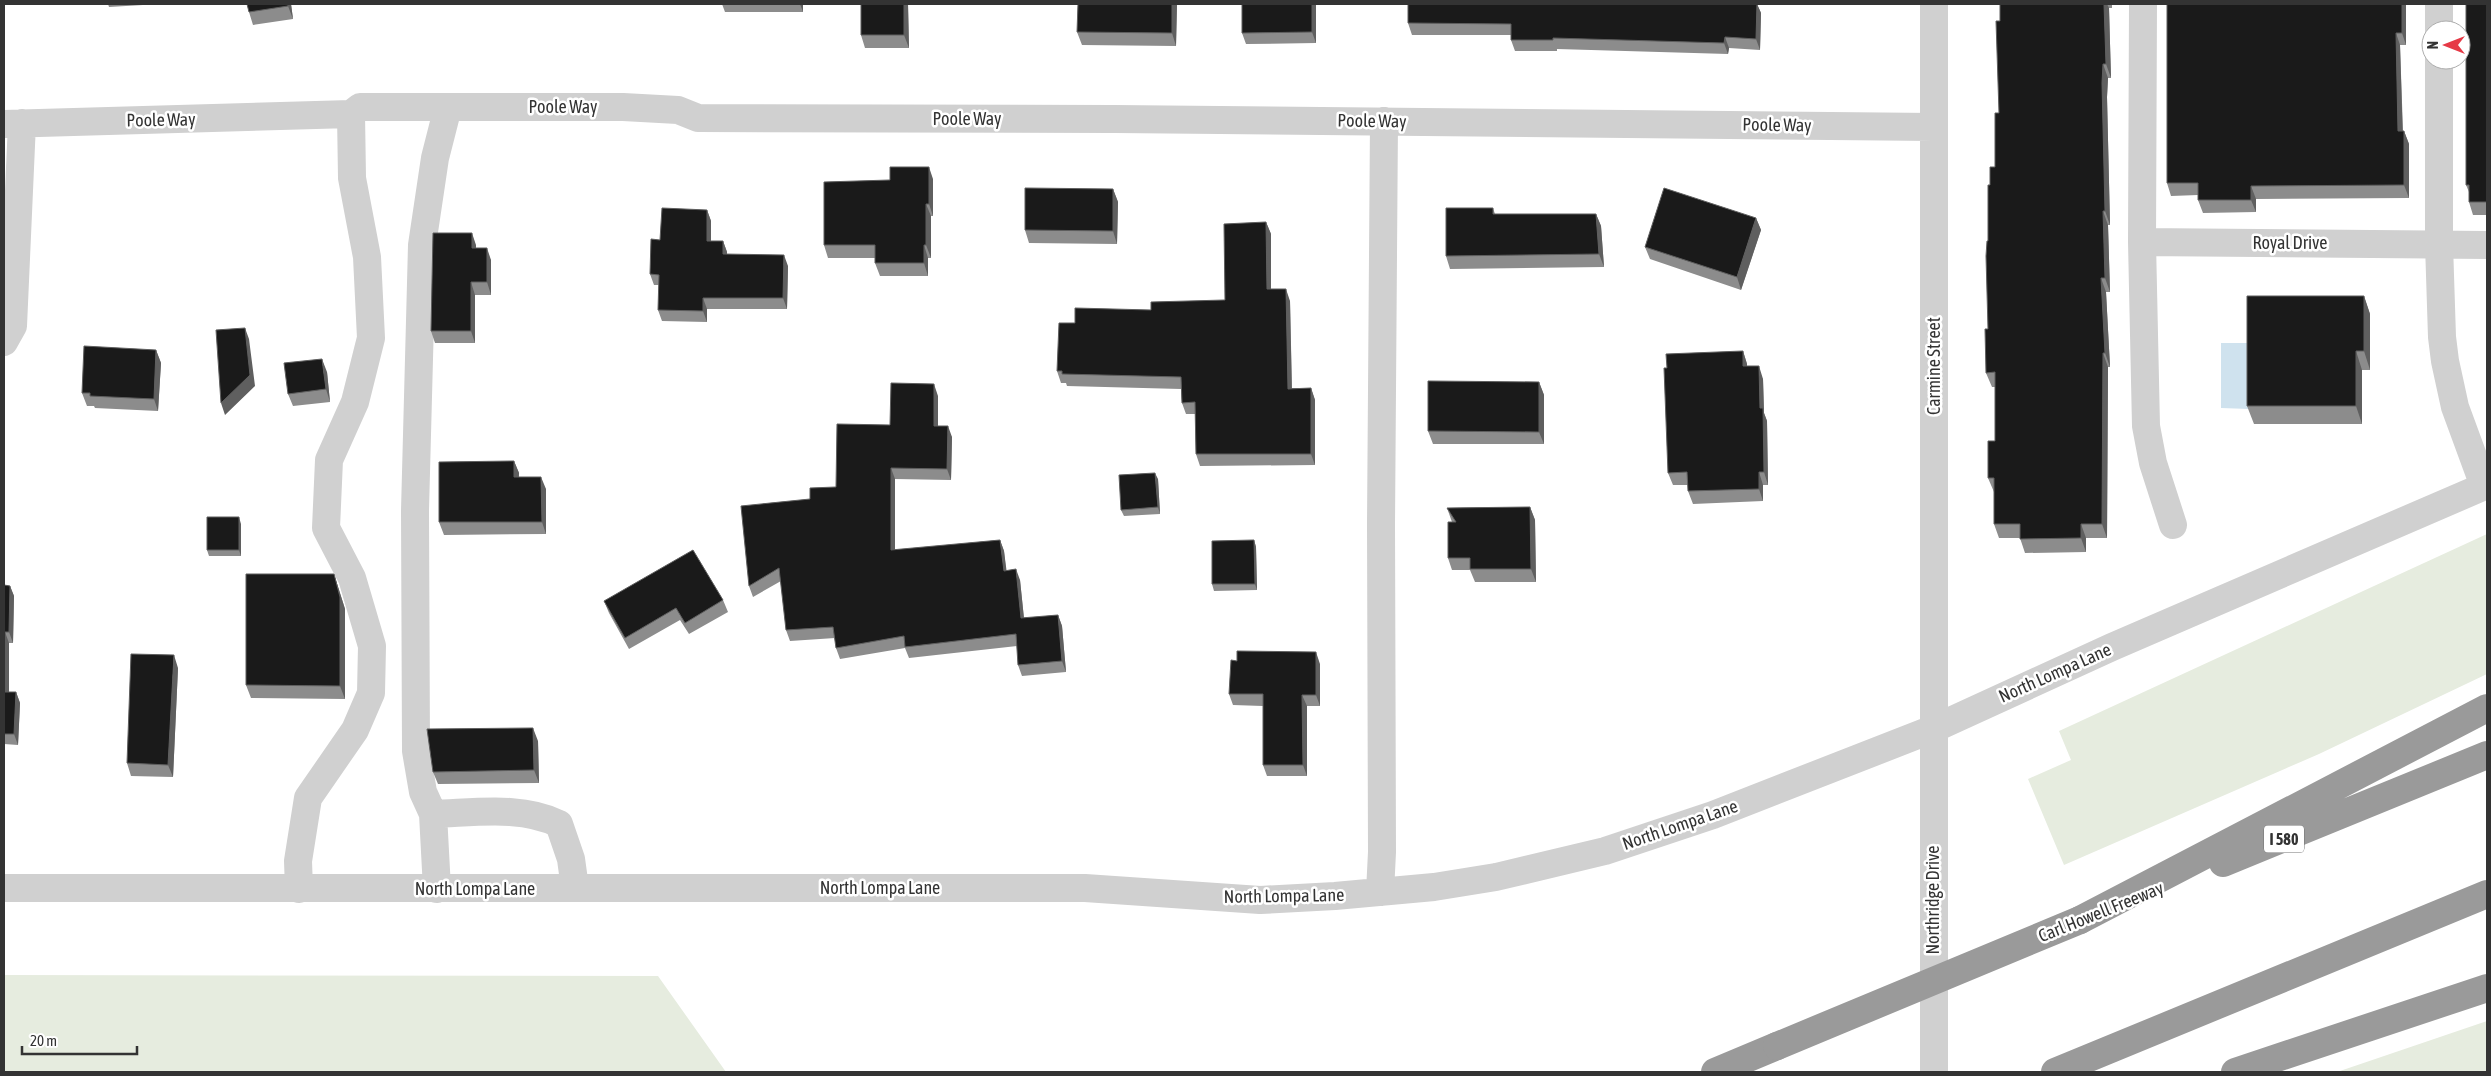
<svg xmlns="http://www.w3.org/2000/svg" width="2491" height="1076" font-family="'Asap Condensed',sans-serif">
<style>
.green{fill:#e6ecdf}
.water{fill:#cfe2ee}
.lines{fill:none;stroke-linecap:round;stroke-linejoin:round}
.minor{stroke:#d0d0d0;stroke-width:28}
.highway{stroke:#9a9a9a;stroke-width:28}
.highway-bridge{stroke:#9a9a9a;stroke-width:28}
.wall{fill:#8c8c8c}
.shaded-wall{fill:#5f5f5f}
.building{fill:#1a1a1a;stroke:#5f5f5f}
.labels{text-anchor:middle;stroke-width:5;stroke-linejoin:round;paint-order:stroke}
.shield{fill:#fff;stroke:#707070;stroke-width:1}
.shield-label{font-size:16px;font-weight:bold;fill:#333}
.street-label{font-size:18px;fill:#333;stroke:#fff}
</style>
<rect width="100%" height="100%" fill="#fff"/>
<!-- green -->
<path class="green" d="M2487,534V674L2319,754L2064,865L2028,779L2071,760L2059,731Z
M4,975L658,976L726,1072H4Z
M2487,1021V1072H2337Z"/>
<!-- water -->
<path class="water" d="M2221,343H2250L2249,409L2221,408Z"/>
<g class="lines">
<!-- minor -->
<path class="minor" d="M2143,4L2142,242L2146,426L2153,463L2173,525
M2439,4V30
M2439,60V244L2442,337L2445,361L2455,407L2484,486
M4,124L351,114L360,107H623L678,110L698,118L1115,119L1934,127
M2142,242L2487,245
M4,342L13,326L22,123
M433,814C473,813 522,805 559,824L571,859L575,888
M4,888H1085L1260,900L1335,896L1434,887L1496,877L1605,851L1713,815L1933,729L2112,647L2487,485
M299,889L298,861L308,798L355,730L371,693L372,646L352,578L326,528L329,460L355,402L371,338L367,257L352,178L351,114
M437,889L433,814L423,792L416,751L415,511L422,245L435,158L448,107
M1380,892L1382,852L1381,524L1384,121
M1934,1072V4"/>
<!-- highway -->
<path class="highway" d="M2223,863L2487,755
M2080,920L2487,708
M1715,1072L1777,1046
M2055,1072L2487,894
M2235,1072L2487,988"/>
<!-- highway-bridge -->
<path class="highway-bridge" d="M1777,1046L2080,920"/>
</g>
<!-- wall -->
<path class="wall" d="M108,4H143V5L109,7Z
M247,4H291L293,19L253,25L249,12Z
M722,4H803V12H725Z
M861,4H908L909,48H865L861,35Z
M1078,4H1177L1176,46L1082,45L1077,32Z
M1242,4H1316V43L1246,44L1242,33Z
M1408,4H1757L1761,13L1760,50L1729,48L1728,54L1557,49V51H1515L1511,40V35H1412L1408,23Z
M2000,4H2112V8H2109L2111,78H2108L2107,97L2110,225H2108L2110,292H2106L2110,367H2108L2107,538H2086V552L2025,553L2020,538H1999L1994,524V492L1988,478L1995,441V387H1992L1986,373L1988,329V241L1990,185L1995,167L1999,113L2000,21Z
M2406,4V45H2400L2403,131H2404L2409,144V198L2256,199V212L2203,213L2198,200V195L2171,196L2167,183Z
M2487,4V215H2473L2469,202V192L2466,185Z
M933,179V216H931V258H928V276H880L875,263V258H828L824,245Z
M1113,189L1118,202L1117,244L1029,243L1025,230Z
M1493,208L1495,214H1596L1601,226L1604,267L1450,269L1446,256Z
M707,210L711,221V241H723L727,252V254L788,266L787,309H707V322L662,321L658,310L659,285H654L650,274L660,240Z
M1756,218L1761,230L1741,290L1650,259L1645,247Z
M1266,222L1271,234V289L1290,301L1292,388H1311L1315,400V465L1200,466L1196,454L1195,414H1186L1182,403L1181,389L1067,386L1066,383H1061L1057,371L1075,323L1151,310L1225,300Z
M476,245V248L491,260V295H475V343H435L431,331Z
M2364,296L2370,314V370H2362V424H2254L2247,406Z
M156,350L161,363L158,411L95,408L94,406H87L82,393Z
M1743,351L1747,364V366L1763,379L1764,413L1767,421L1768,485H1763V501L1693,504L1688,491V485H1673L1668,473L1667,368Z
M327,372L330,402L293,406L288,394Z
M1539,382L1544,395V444H1433L1428,431Z
M938,396V426L952,437L951,480L895,479V550L1000,540L1004,551L1006,570L1020,580L1024,618L1058,615L1062,626L1066,672L1022,676L1018,665L1017,646L909,658L905,648L840,659L836,648L835,638L790,641L786,630L781,581L753,597L749,586L810,499L836,487L890,425Z
M514,461L519,473V477L546,489V534L444,535L439,522Z
M1158,479L1160,514L1124,516L1121,510Z
M1530,507L1535,520L1536,582H1475L1470,570H1452L1448,558L1452,522L1447,508Z
M241,524V556H209L207,550Z
M1254,540L1256,547L1257,590L1214,591L1212,584Z
M334,574L345,609V699L251,698L246,685Z
M4,585L10,586L14,596L13,643H9V692H16L20,703L18,745L4,744Z
M723,600L728,612L689,634L680,620L629,649L609,613L604,601Z
M1320,664V706H1307V776H1267L1263,765V706L1233,705L1229,694Z
M178,668L173,777L131,776L127,763Z
M538,741L539,783L438,784L433,772Z"/>
<!-- shaded-wall -->
<path class="shaded-wall" d="M288,4H291L293,19L288,6Z
M800,4H803V12Z
M904,4H908L909,48L904,35Z
M1172,4H1177L1176,46L1172,33Z
M1312,4H1316V43L1312,32Z
M1757,4L1761,13L1760,50L1756,39Z
M2104,4H2107L2109,8L2111,78L2106,64Z
M2402,4H2406V45L2402,33Z
M2396,33L2400,45L2403,144L2398,131Z
M1725,37L1729,48L1728,54L1724,43Z
M2103,64L2108,78L2107,97L2110,225L2105,211L2102,83Z
M2404,131L2409,144V198L2404,185Z
M929,167L933,179V216L929,204Z
M2251,186L2256,199V212L2251,200Z
M1113,189L1118,202L1117,244L1113,231Z
M926,204L931,216V258L926,245Z
M707,210L711,221V252L707,241Z
M2103,211L2108,225L2110,292L2105,278Z
M1596,214L1601,226L1604,267L1599,254Z
M1756,218L1761,230L1741,290L1737,277Z
M1266,222L1271,234V301L1267,289Z
M472,233L476,245V260L472,248Z
M723,241L727,252V265L723,254Z
M924,245L928,258V276L924,263Z
M487,248L491,260V295L487,282Z
M784,255L788,266L787,309L783,298Z
M2101,278L2106,292L2110,367L2105,353Z
M471,282L475,295V343L471,331Z
M1286,289L1290,301L1292,400L1288,389Z
M2364,296L2370,314V370L2364,351Z
M703,298L707,309V322L703,311Z
M245,328L249,339L255,386L225,415L221,403Z
M156,350L161,363L158,411L154,399Z
M1743,351L1747,364V379L1743,366Z
M2356,351L2362,370V424L2356,406Z
M2103,353L2108,367L2107,538L2102,524Z
M322,359L327,372L330,402L326,389Z
M1759,366L1763,379L1764,413L1767,421L1768,485L1764,472L1760,408Z
M1539,382L1544,395V444L1539,432Z
M934,384L938,396V437L934,426Z
M1311,388L1315,400V465L1311,454Z
M948,426L952,437L951,480L947,469Z
M514,461L519,473L518,489L514,477Z
M891,468L895,479V562L891,550Z
M1759,472L1763,485V501L1759,489Z
M1155,473L1158,479L1160,514L1158,507Z
M541,477L546,489V534L542,522Z
M1530,507L1535,520L1536,582L1531,569Z
M239,517L241,524V556L239,550Z
M2081,524L2086,538V552L2081,538Z
M1000,540L1004,551L1008,582L1004,571Z
M1254,540L1256,547L1257,590L1255,584Z
M1016,569L1020,580L1025,629L1021,618Z
M334,574L345,609V699L340,686Z
M10,586L14,596L13,643L9,632Z
M1058,615L1062,626L1066,672L1062,661Z
M5,632L9,643V702L5,692Z
M1316,652L1320,664V706L1316,695Z
M174,655L178,668L173,777L168,765Z
M16,692L20,703L18,745L14,734Z
M1302,695L1307,706V776L1303,765Z
M533,728L538,741L539,783L534,770Z"/>
<!-- building -->
<path class="building" d="M247,4H288V6L249,12Z
M861,4H904V35H861Z
M1078,4H1172V33L1077,32Z
M1242,4H1312V32L1242,33Z
M1408,4H1757L1756,39L1725,37L1724,43L1553,38V40H1511V24L1408,23Z
M2000,4H2104L2106,64H2103L2102,83L2105,211H2103L2105,278H2101L2105,353H2103L2102,524H2081V538L2020,539V524H1994V478H1988V441H1995V372L1986,373L1985,329H1988L1986,256L1987,241H1988V185H1990V167H1995V113H1999L1996,21H2000Z
M2167,4H2402V33H2396L2398,131H2404V185L2251,186V200H2198V183H2167Z
M2466,4H2487V202H2469V185H2466Z
M890,167H929V204H926V245H924V263H875V245H824V182L890,180Z
M1025,188L1113,189V231L1025,230Z
M1664,188L1756,218L1737,277L1645,247Z
M662,208L707,210V241H723V254L784,255L783,298H703V311L658,310L659,275L650,274L651,239L660,240Z
M1446,208H1493V214H1596L1599,254L1446,256Z
M1266,222L1267,289H1286L1288,389L1311,388V454H1196L1195,402L1182,403L1181,377L1062,374V371H1057L1059,323H1075V308L1151,310V302L1225,300L1224,224Z
M433,233H472V248H487V282H471V331H431Z
M2247,296H2364V351H2356V406H2247Z
M245,328L250,375L221,403L216,330Z
M84,346L156,350L154,399L90,396V393H82Z
M1743,351V366H1759L1760,408H1763L1764,472H1759V489L1688,491L1687,472L1668,473L1664,368H1667L1666,354Z
M322,359L326,389L288,394L284,363Z
M1428,381L1539,382V432L1428,431Z
M891,383L934,384V426H948L947,469L891,468V550L1000,540L1004,571L1016,569L1021,618L1058,615L1062,661L1018,665L1016,634L905,647L904,636L836,648L833,627L786,630L779,568L749,586L741,506L810,499V488L836,487L837,424L890,425Z
M514,461V477H541L542,522H439V462Z
M1155,473L1158,507L1121,510L1119,475Z
M1530,507L1531,569H1470V558H1448V522H1456L1447,508Z
M207,517H239V550H207Z
M1254,540L1255,584H1212V541Z
M693,550L723,600L685,623L676,608L625,638L604,601Z
M246,574H334L340,597V686L246,685Z
M4,585L10,586L9,632H5V692H16L14,734H4Z
M1237,651L1316,652V695H1302L1303,765H1263V694H1229L1231,660L1237,661Z
M131,654L174,655L168,765L127,763Z
M533,728L534,770L433,772L427,729Z"/>
<g class="labels">
<!-- shield labels -->
<rect class="shield" x="2264" y="825.5" width="40" height="27" rx="4"/>
<g class="shield-label">
<text x="2284" y="845">I 580</text>
</g>
<!-- street labels -->
<g class="street-label">
<text x="563" y="113">Poole Way</text>
<text x="967" y="125">Poole Way</text>
<text transform="translate(161 120) rotate(-1)" y="6">Poole Way</text>
<text transform="translate(1372 121) rotate(1)" y="6">Poole Way</text>
<text transform="translate(1777 125) rotate(1)" y="6">Poole Way</text>
<text x="2290" y="249">Royal Drive</text>
<text transform="translate(1934 366) rotate(-90)" y="6">Carmine Street</text>
<text transform="translate(2055 673) rotate(-24)" y="6">North Lompa Lane</text>
<text transform="translate(1680 825) rotate(-19)" y="6">North Lompa Lane</text>
<text x="880" y="894">North Lompa Lane</text>
<text x="475" y="895">North Lompa Lane</text>
<text transform="translate(1284 896) rotate(-1)" y="6">North Lompa Lane</text>
<text transform="translate(1933 900) rotate(-90)" y="6">Northridge Drive</text>
<text transform="translate(2101 912) rotate(-22)" y="6">Carl Howell Freeway</text>
</g>
</g>
<!-- border -->
<rect width="2491" height="1076" fill="none" stroke="#333333" stroke-width="10"/>
<!-- north arrow -->
<g transform="translate(2446 45) rotate(270)"><circle r="24" fill="#ffffff" stroke="#adadad"/>
<path d="M0-4L9 19L0 12L-9 19Z" fill="#e63946"/>
<text y="-8" font-size="14" font-weight="bold" text-anchor="middle" fill="#333333">N</text>
</g>
<!-- scale -->
<path d="M22 1046v8h115v-8" fill="none" stroke="#333333" stroke-width="2.5"/>
<text x="30" y="1046" font-size="15" fill="#333333" stroke="#ffffff" stroke-width="4" paint-order="stroke">20 m</text>
</svg>
